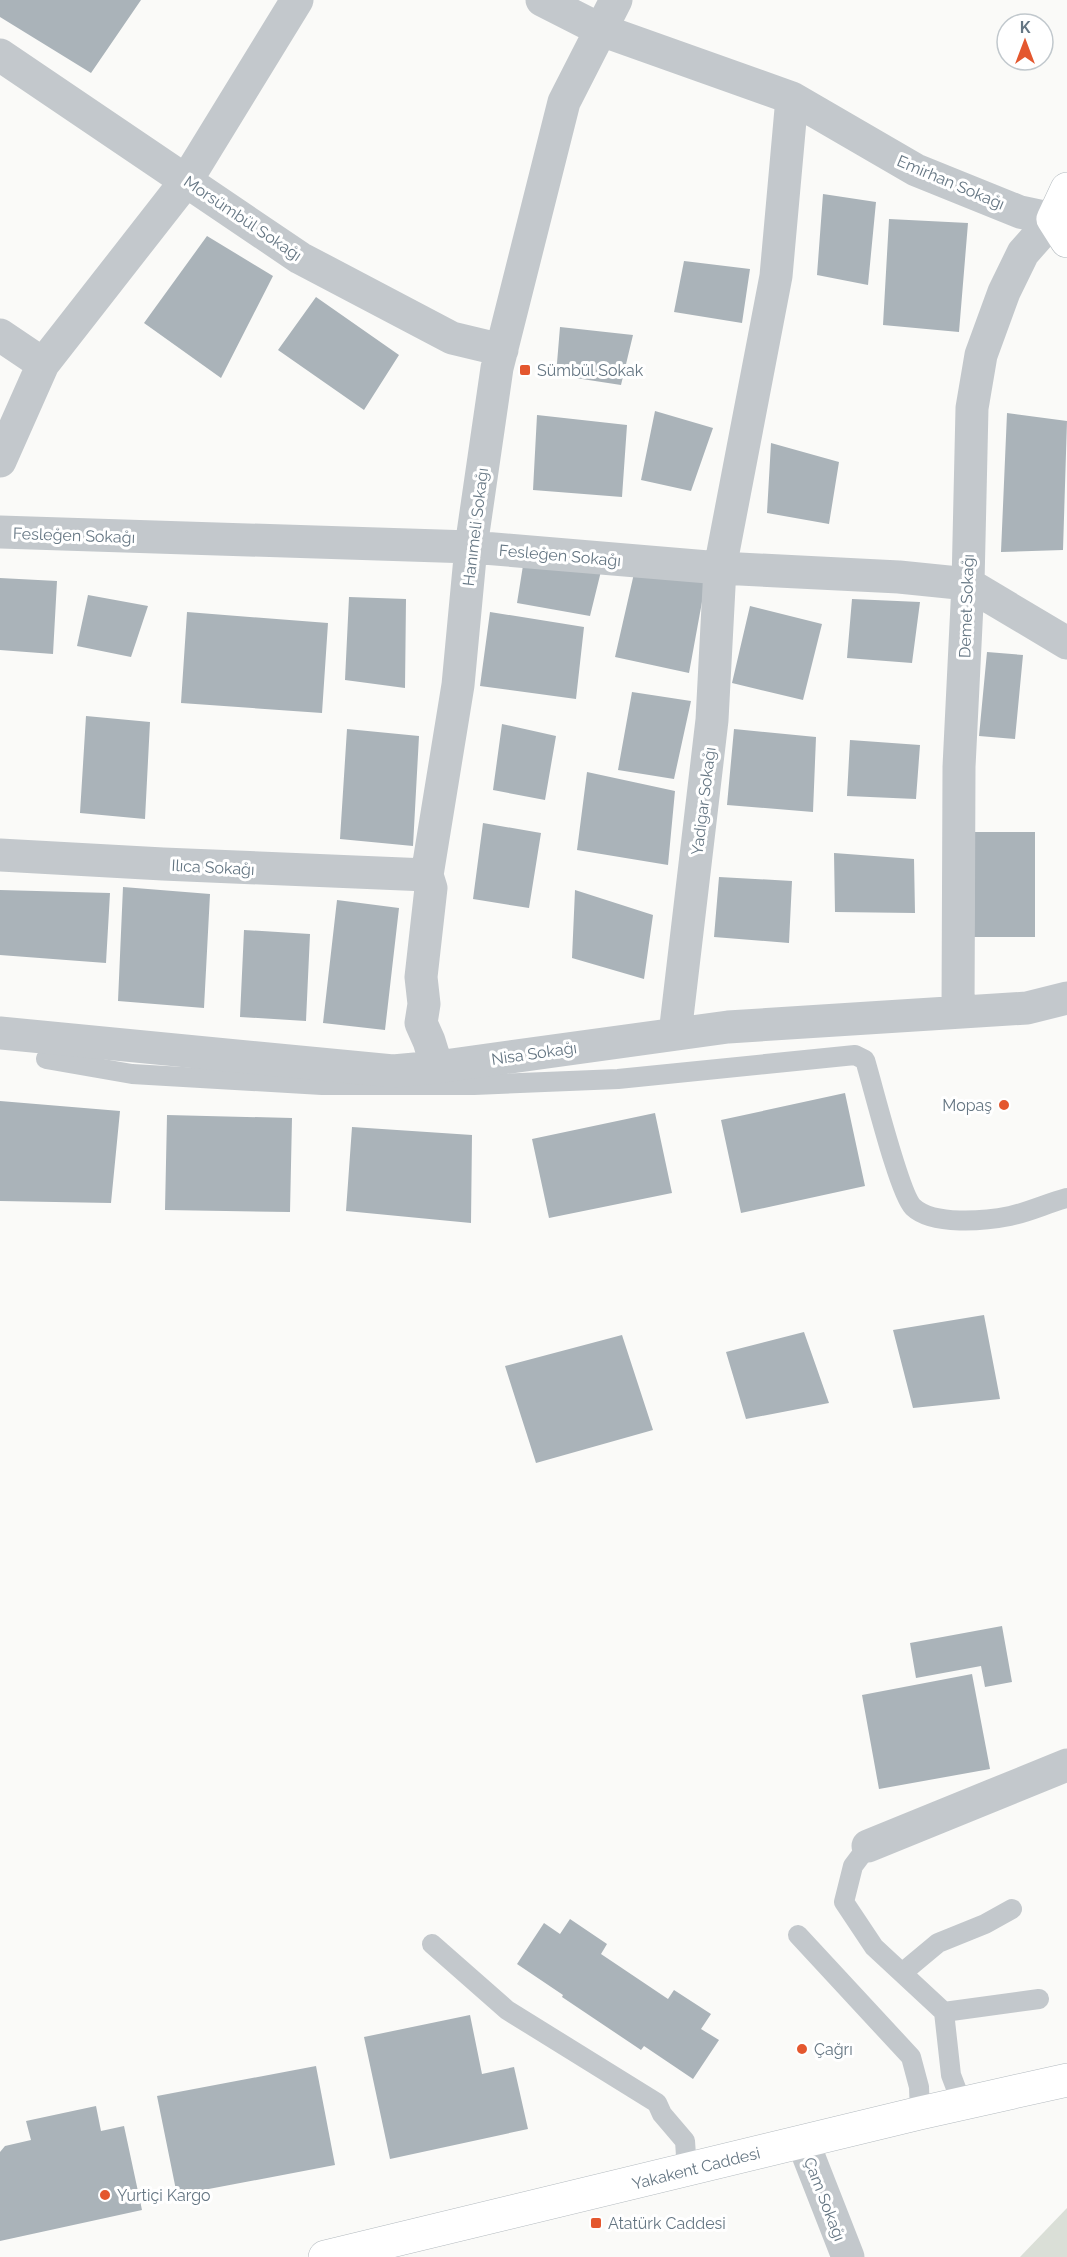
<svg xmlns="http://www.w3.org/2000/svg" width="1067" height="2257" font-family="Raleway,sans-serif">
<style>
.green{fill:#dadfd7}
.building{fill:#aab3b9}
.lines{fill:none;stroke-linecap:round;stroke-linejoin:round}
.secondary-casing{stroke:#b3babf;stroke-width:34}
.lane{stroke:#c3c8cc;stroke-width:20}
.street{stroke:#c3c8cc;stroke-width:33}
.secondary{stroke:#fff;stroke-width:33}
.poi-dot{fill:#e4572e;stroke:#fff;stroke-width:2}
.labels{text-anchor:middle;stroke-width:6;stroke-linejoin:round;paint-order:stroke}
.street-label{font-size:16px;fill:#657683;stroke:#fff}
.poi-label{font-size:16px;fill:#657683;stroke:#fff;text-anchor:start}
</style>
<rect width="100%" height="100%" fill="#fafaf8"/>
<!-- green -->
<path class="green" d="M1067,2208V2257H1020Z"/>
<!-- building -->
<path class="building" d="M0,0H141L91,73L0,17Z
M823,194L876,202L868,285L817,275Z
M889,219L968,223L959,332L883,325Z
M207,236L273,276L221,378L144,323Z
M684,261L750,269L742,323L674,312Z
M316,297L399,355L364,410L278,350Z
M560,327L633,335L621,385L556,375Z
M655,411L713,428L691,491L641,480Z
M1007,413L1067,421L1063,550L1001,552Z
M537,415L627,425L622,497L533,490Z
M771,443L839,462L829,524L767,513Z
M525,553L603,563L590,616L517,603Z
M635,569L706,580L689,673L615,657Z
M0,578L57,581L53,654L0,650Z
M88,595L148,606L131,657L77,646Z
M349,597L406,599L405,688L345,680Z
M852,599L920,602L912,663L847,658Z
M750,606L822,624L803,700L732,683Z
M187,612L328,623L322,713L181,703Z
M490,612L584,627L576,699L480,686Z
M987,652L1023,655L1015,739L979,736Z
M632,692L691,701L674,779L618,770Z
M86,716L150,722L145,819L80,813Z
M502,724L556,736L545,800L493,790Z
M347,729L419,736L413,846L340,839Z
M734,729L816,737L813,812L727,805Z
M850,740L920,745L916,799L847,796Z
M587,772L675,791L668,865L577,850Z
M483,823L541,833L529,908L473,899Z
M975,832H1035V937H974Z
M834,853L914,859L915,913L835,912Z
M719,877L792,881L789,943L714,937Z
M123,887L210,894L204,1008L118,1001Z
M0,890L110,893L106,963L0,955Z
M575,890L653,915L644,979L572,958Z
M337,900L399,908L385,1030L323,1023Z
M244,930L310,934L306,1021L240,1017Z
M845,1093L865,1186L741,1213L721,1120Z
M0,1101L120,1111L111,1203L0,1201Z
M655,1113L672,1193L549,1218L532,1139Z
M167,1115L292,1118L290,1212L165,1210Z
M352,1127L472,1135L471,1223L346,1211Z
M984,1315L1000,1399L913,1408L893,1330Z
M804,1332L829,1403L746,1419L726,1352Z
M622,1335L653,1430L536,1463L505,1366Z
M1002,1626L1012,1682L985,1687L981,1666L916,1678L910,1643Z
M972,1674L990,1769L879,1789L862,1695Z
M570,1919L607,1944L601,1954L668,1999L674,1990L711,2014L701,2029L719,2040L693,2079L644,2046L641,2050L562,1997L563,1995L517,1964L544,1923L560,1934Z
M470,2015L482,2074L514,2067L528,2129L390,2159L364,2037Z
M316,2066L335,2165L177,2195L157,2096Z
M96,2106L101,2131L124,2126L142,2210L0,2241V2152L5,2146L31,2140L26,2121Z"/>
<g class="lines">
<!-- secondary casing -->
<g class="secondary-casing">
<path id="secondary" d="M1067,189L1053,219L1067,241
M325,2257L920,2113L1067,2080"/>
</g>
<!-- lane -->
<path class="lane" d="M46,1059L132,1074L322,1085H474L618,1079L855,1055L865,1060C873,1086 899,1193 913,1207C933,1226 985,1221 1010,1216C1029,1212 1048,1203 1067,1198
M868,1846L853,1866L844,1902L874,1947L944,2012L951,2075L962,2104
M798,1935L911,2057L919,2087L920,2113
M432,1944L507,2010L657,2103L662,2114L685,2141L687,2170
M902,1973L938,1943L985,1924L1012,1909
M944,2012L1039,1999"/>
<!-- street -->
<path class="street" d="M542,0L601,30L792,98L776,276L720,568L712,720L675,1034
M0,55L300,258L452,338L502,350
M792,98L916,170L1020,212L1053,219L1023,253L1004,292L981,355L972,408L968,584L959,767L958,1012
M0,335L43,364L186,181L297,0
M0,461L43,364
M0,532L471,547L720,568L899,577L968,584L1067,643
M0,855L163,864L427,875
M0,1033L393,1071L437,1067L728,1027L1027,1008L1067,998
M437,1067L429,1041L421,1023L424,1004L421,977L431,888L427,875L458,685L471,547L497,368L564,102L616,0
M868,1846L1067,1765
M803,2142L848,2257"/>
<!-- secondary -->
<use href="#secondary" class="secondary"/>
</g>
<!-- markers -->
<g class="poi-dot">
<rect x="519" y="364" width="12" height="12" rx="3"/>
<circle cx="1004" cy="1105" r="6"/>
<circle cx="802" cy="2049" r="6"/>
<circle cx="105" cy="2195" r="6"/>
<rect x="590" y="2217" width="12" height="12" rx="3"/>
</g>
<g class="labels">
<!-- street labels -->
<g class="street-label">
<text transform="translate(951 182) rotate(23)" y="6">Emirhan Sokağı</text>
<text transform="translate(243 218) rotate(34)" y="6">Morsümbül Sokağı</text>
<text transform="translate(475 527) rotate(-83)" y="6">Hanımeli Sokağı</text>
<text transform="translate(74 535) rotate(2)" y="6">Fesleğen Sokağı</text>
<text transform="translate(560 555) rotate(5)" y="6">Fesleğen Sokağı</text>
<text transform="translate(966 606) rotate(-88)" y="6">Demet Sokağı</text>
<text transform="translate(703 801) rotate(-83)" y="6">Yadigar Sokağı</text>
<text transform="translate(213 867) rotate(3)" y="6">Ilıca Sokağı</text>
<text transform="translate(534 1053) rotate(-8)" y="6">Nisa Sokağı</text>
<text transform="translate(696 2168) rotate(-14)" y="6">Yakakent Caddesi</text>
<text transform="translate(825 2199) rotate(69)" y="6">Çam Sokağı</text>
</g>
<!-- poi labels -->
<g class="poi-label">
<text x="537" y="376">Sümbül Sokak</text>
<text x="992" y="1111" text-anchor="end">Mopaş</text>
<text x="814" y="2055">Çağrı</text>
<text x="117" y="2201">Yurtiçi Kargo</text>
<text x="608" y="2229">Atatürk Caddesi</text>
</g>
</g>
<!-- north arrow -->
<g transform="translate(1025 42)"><circle r="28" fill="#ffffff" stroke="#c1c8cd" stroke-width="1.5"/>
<path d="M0-4.5L10 22L0 15L-10 22Z" fill="#e4572e"/>
<text y="-9" font-size="16" font-weight="bold" text-anchor="middle" fill="#657683">K</text>
</g>
</svg>
